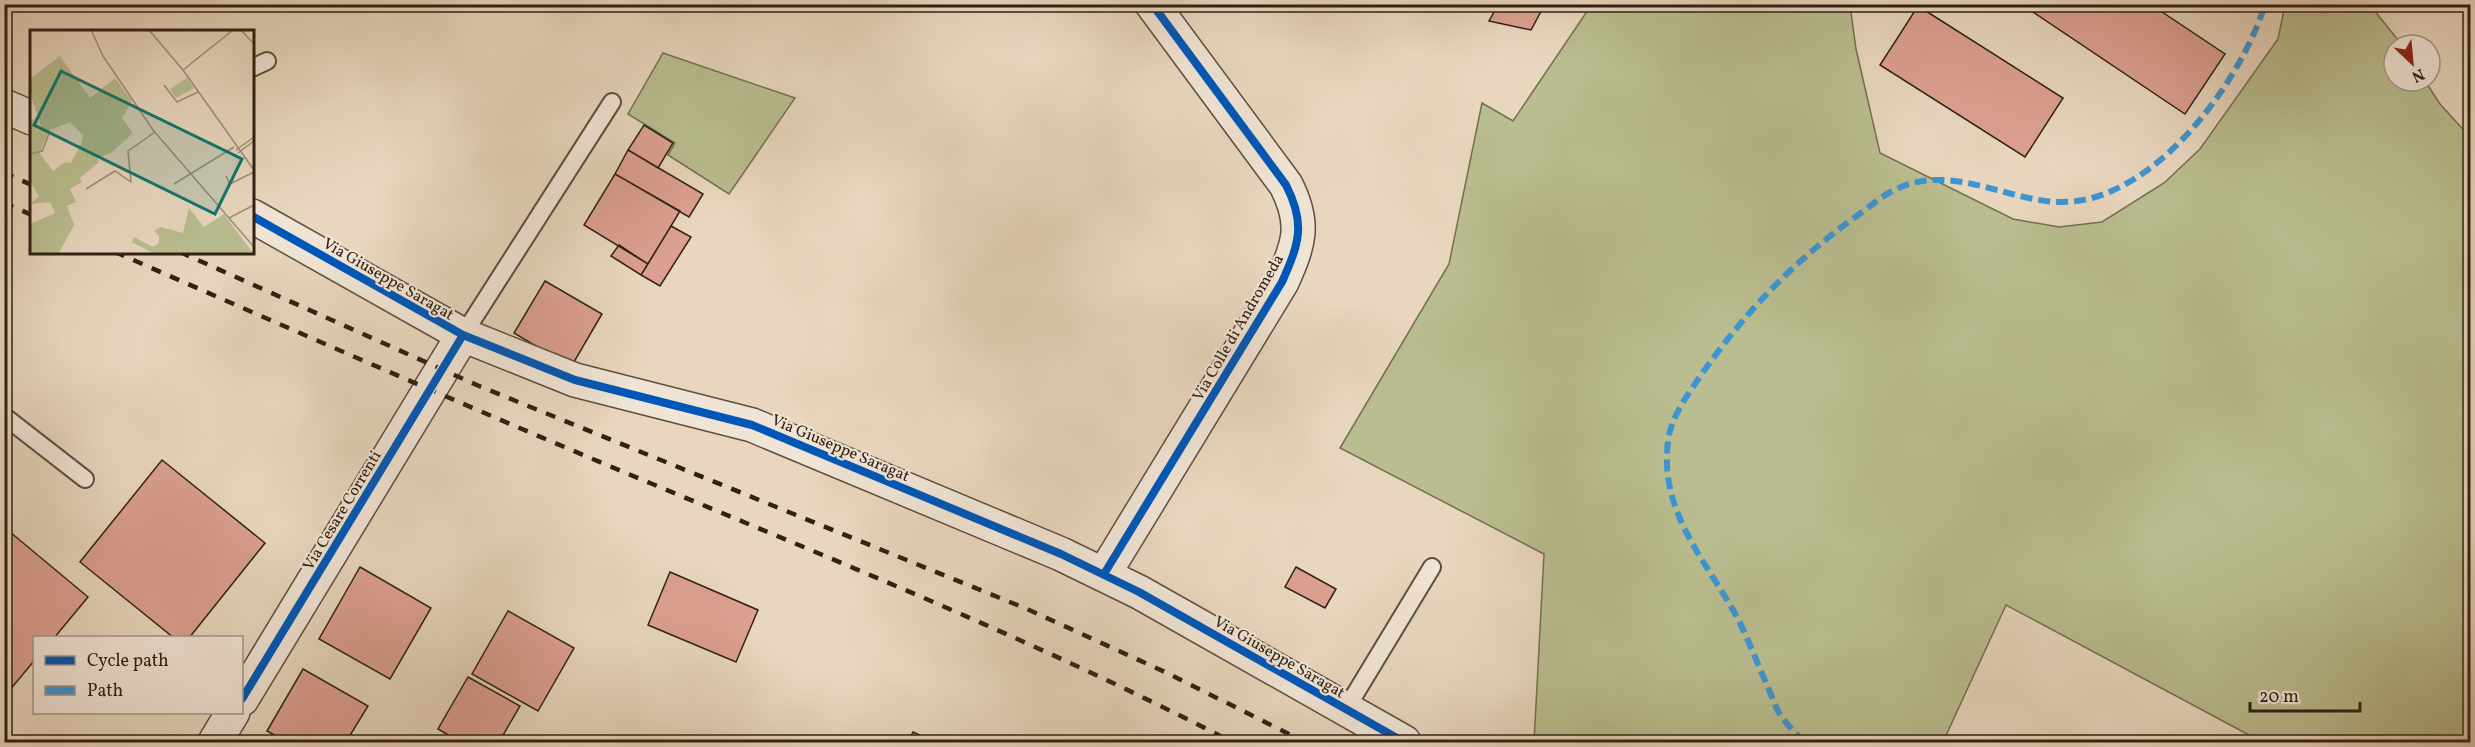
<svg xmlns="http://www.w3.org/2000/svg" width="2475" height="747" font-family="Vollkorn,serif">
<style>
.green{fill:#b9bd8f;stroke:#746f52;stroke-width:1.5}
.building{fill:#dba091;stroke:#2f2114;stroke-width:1.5}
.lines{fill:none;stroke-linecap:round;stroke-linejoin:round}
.lane-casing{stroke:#5d4e3e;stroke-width:20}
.street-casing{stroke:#5d4e3e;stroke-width:36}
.lane{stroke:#f0e4d5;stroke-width:16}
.street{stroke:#f0e4d5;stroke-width:33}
.rail{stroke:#2f2114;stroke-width:4.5;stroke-dasharray:10 10;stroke-linecap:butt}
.quiet{stroke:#3d95d3;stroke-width:6;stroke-dasharray:12 6;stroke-linecap:butt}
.cycleway-casing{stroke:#f0e4d5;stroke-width:11}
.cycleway{stroke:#0057b8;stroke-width:8}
.labels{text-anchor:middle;stroke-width:4.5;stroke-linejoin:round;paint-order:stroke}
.street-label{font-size:16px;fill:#2f2114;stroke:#f0e4d5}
.inset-road{fill:none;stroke:#9e8e7a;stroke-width:1.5}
.view{fill:#0f766e;fill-opacity:0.15;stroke:#0f766e;stroke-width:3}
.inset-edge{fill:none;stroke:#2f2114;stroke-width:3}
</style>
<rect width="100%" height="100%" fill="#e8d6be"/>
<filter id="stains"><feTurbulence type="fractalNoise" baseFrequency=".00333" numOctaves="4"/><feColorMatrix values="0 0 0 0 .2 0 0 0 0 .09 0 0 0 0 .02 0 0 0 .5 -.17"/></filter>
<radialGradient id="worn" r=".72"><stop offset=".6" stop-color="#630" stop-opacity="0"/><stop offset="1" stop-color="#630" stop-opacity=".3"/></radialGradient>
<!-- green -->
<path class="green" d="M1592,4L1850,5L1856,49L1880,153L2013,219L2059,227L2102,222L2164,183L2200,149L2278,39L2285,5H2370L2402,45H2394V81H2425L2440,104L2470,137V742H2262L2006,605L1943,742H1534L1544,554L1340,448L1449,264L1482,103L1513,121Z
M663,53L795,98L729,194L668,155L675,143L628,114Z"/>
<!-- building -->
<path class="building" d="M1482,4H1545L1531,30L1489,21L1494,12Z
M2021,4H2150L2225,54L2185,114Z
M1918,6L2063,98L2025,157L1880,65Z
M644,125L673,143L658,168L628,150Z
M628,150L703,194L689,217L615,174Z
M615,174L680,211L648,264L584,225Z
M671,226L691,237L660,286L641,275Z
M619,245L648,264L641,275L611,256Z
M545,281L602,314L571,367L514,333Z
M162,460L265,543L189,638H174L80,562Z
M4,527L88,597L54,638H34V661L4,697Z
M360,567L431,608L390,679L319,639Z
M1296,567L1336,589L1325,608L1285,587Z
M670,572L758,610L736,662L648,625Z
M508,611L574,648L538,711L472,674Z
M303,669L368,706L346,742H287L267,731Z
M468,677L520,706L499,742H460L438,729Z
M913,732L932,741V742H908Z"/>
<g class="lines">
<!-- lane casing -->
<g class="lane-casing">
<path id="lane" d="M252,68L267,61
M463,335L612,102
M4,416L85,479
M1346,709L1432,567"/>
</g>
<!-- street casing -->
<g class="street-casing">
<path id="street" d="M4,106L32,118
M252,216L463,335L575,380L752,425L1061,554L1139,592L1404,742
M1104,574L1282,282C1299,244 1306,224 1286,185L1152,4
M242,699L463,335
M215,742L233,712"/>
</g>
<!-- lane -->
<use href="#lane" class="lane"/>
<!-- street -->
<use href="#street" class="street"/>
<!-- rail -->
<path class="rail" d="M4,173L32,185
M4,203L32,215
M115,252C293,330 470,408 650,483C846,565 1043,644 1232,742
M180,252L479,386L1027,609L1165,672L1305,742"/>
<!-- quiet -->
<path class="quiet" d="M1804,742C1796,734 1788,726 1781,716C1776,709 1773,699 1769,690C1759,667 1750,644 1739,621C1713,571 1669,524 1667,465C1667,454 1667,441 1670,431C1676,410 1689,393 1701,375C1746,311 1794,261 1858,215C1872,205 1885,193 1901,187C1955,165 2007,201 2060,202C2152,204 2241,83 2265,4"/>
<!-- cycleway casing -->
<g class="cycleway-casing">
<path id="cycleway" d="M252,216L463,335L575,380L752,425L1061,554L1139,592L1404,742
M1104,574L1282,282C1299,244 1306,224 1286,185L1152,4
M242,699L463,335"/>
</g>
<!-- cycleway -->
<use href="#cycleway" class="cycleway"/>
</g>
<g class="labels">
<!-- street labels -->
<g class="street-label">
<text transform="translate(389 278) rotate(30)" y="6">Via Giuseppe Saragat</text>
<text transform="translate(1237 327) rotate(-60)" y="6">Via Colle di Andromeda</text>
<text transform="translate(841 447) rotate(23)" y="6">Via Giuseppe Saragat</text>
<text transform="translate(341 510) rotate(-59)" y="6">Via Cesare Correnti</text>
<text transform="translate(1280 656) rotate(30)" y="6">Via Giuseppe Saragat</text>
</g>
</g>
<!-- overview -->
<g transform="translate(30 30)">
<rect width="224" height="224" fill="#e8d6be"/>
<path d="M30,26L60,68L85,48L102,71L92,88L103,103L81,123L67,128L69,132L50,148L52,152L40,159L46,172L37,176L44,195L29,223H0V194L25,183L20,172L0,174L9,166L0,151V90L4,89L7,100L12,99L0,63V49ZM40,92L53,106L51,114L41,133L35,132L23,141L10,124L11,119L20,100ZM157,48L164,58L146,68L140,59ZM159,178L174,197L194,184L223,223H123L102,212L104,207L123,217L129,213V206L124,201L130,197L153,203Z" fill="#b9bd8f" fill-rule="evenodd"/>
<path class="inset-road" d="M61,0L73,26L123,100L224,217M119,0L153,40L224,140M211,0L224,14M153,40L203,0M134,55L147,72L168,62M206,120L224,107M208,123L224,111M0,124L12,121L19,104M196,146L200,154L224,142M144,154L204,117M56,159L85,141L101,152L98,121L125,102M199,188L224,175"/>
<path class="view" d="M31,41L212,129L185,184L4,95Z"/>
<rect width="224" height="224" class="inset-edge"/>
</g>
<!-- margin -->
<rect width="2475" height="747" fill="none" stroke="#e8d6be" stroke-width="24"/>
<rect x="6" y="6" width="2463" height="735" fill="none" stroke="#2f2114" stroke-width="3"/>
<rect x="12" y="12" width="2451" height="723" fill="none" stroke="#2f2114" stroke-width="1.5"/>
<!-- legend -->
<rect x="33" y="636" width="210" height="78" fill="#f0e4d5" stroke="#a39688" stroke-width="1.5"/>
<rect x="45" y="656" width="30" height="9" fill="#0057b8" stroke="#a39688" stroke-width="1.5"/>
<text x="87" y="666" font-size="18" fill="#2f2114">Cycle path</text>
<rect x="45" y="686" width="30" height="9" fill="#3d95d3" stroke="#a39688" stroke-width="1.5"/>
<text x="87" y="696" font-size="18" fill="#2f2114">Path</text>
<!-- north arrow -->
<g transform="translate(2412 63) rotate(154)"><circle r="28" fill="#f0e4d5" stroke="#a39688" stroke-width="1.5"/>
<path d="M0-4.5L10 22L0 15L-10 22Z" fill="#8f2418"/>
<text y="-9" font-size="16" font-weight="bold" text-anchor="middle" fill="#2f2114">N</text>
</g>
<!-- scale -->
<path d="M2250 702v9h110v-9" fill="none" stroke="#2f2114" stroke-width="3"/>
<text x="2259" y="702" font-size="18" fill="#2f2114" stroke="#f0e4d5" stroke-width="4.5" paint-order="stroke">20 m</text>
<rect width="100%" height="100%" filter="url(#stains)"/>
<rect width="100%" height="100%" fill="url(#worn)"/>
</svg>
